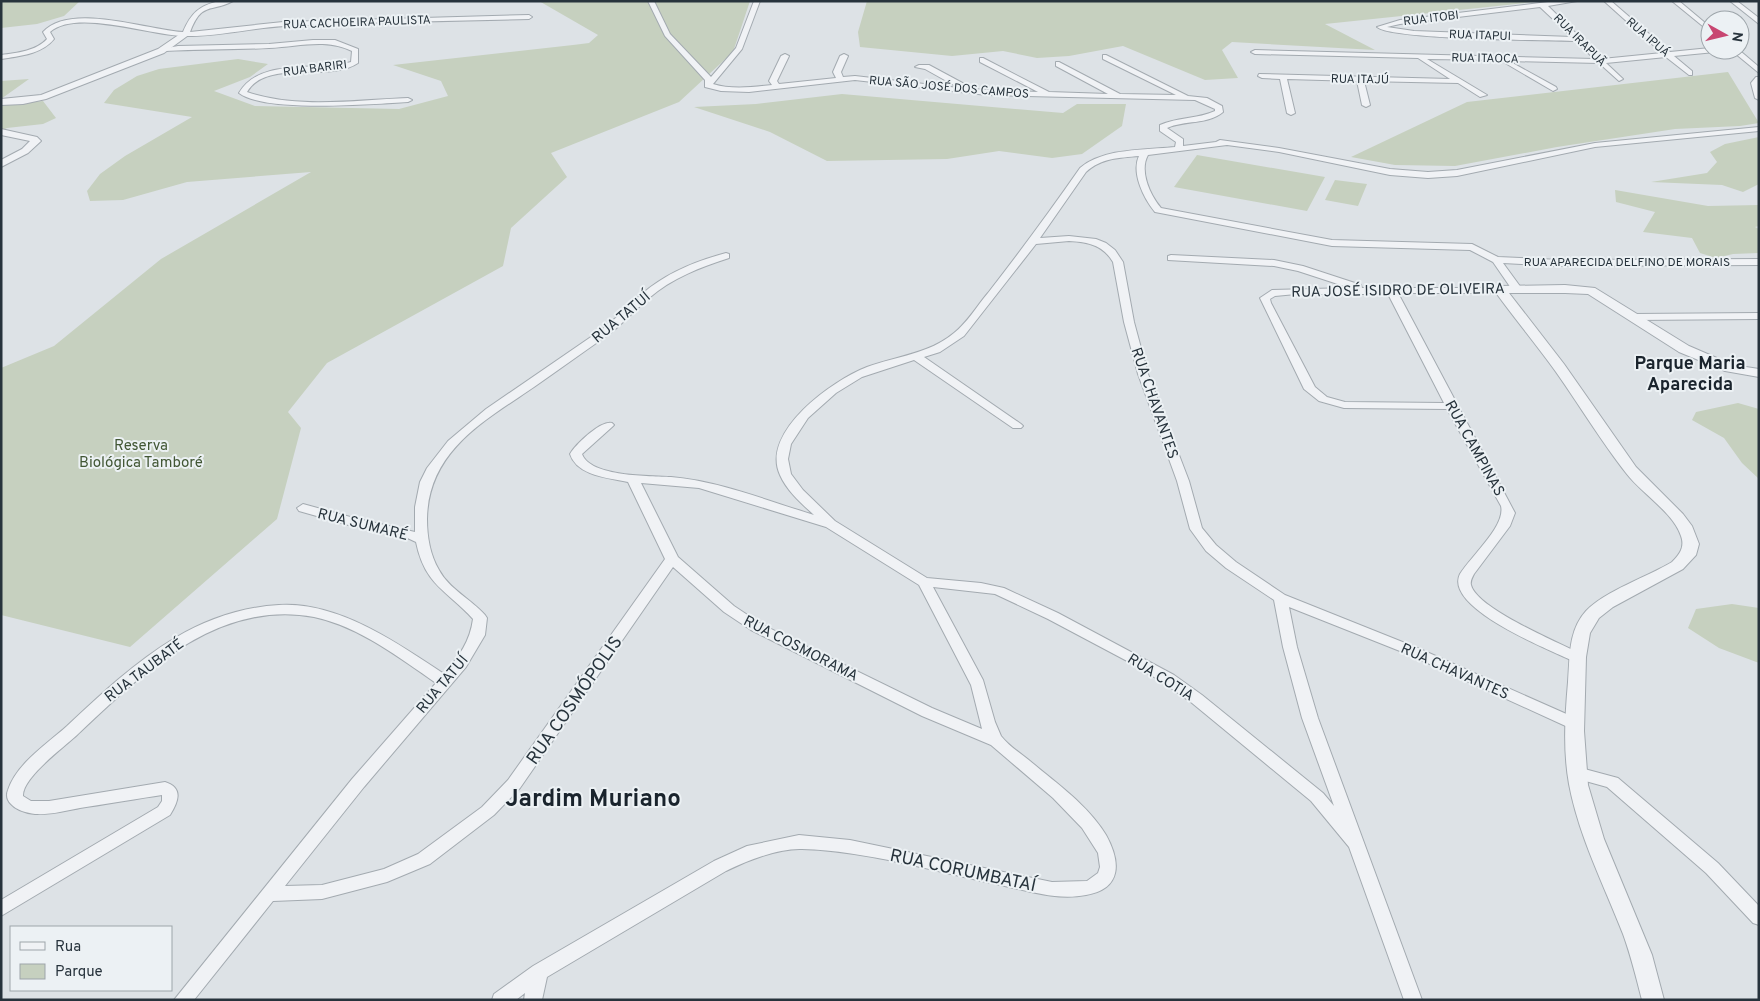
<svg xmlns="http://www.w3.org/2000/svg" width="1760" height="1001" font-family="Overpass,sans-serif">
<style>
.green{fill:#c6d0bf}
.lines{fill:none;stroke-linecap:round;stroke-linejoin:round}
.minor-casing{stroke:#a3aab0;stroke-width:2}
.tertiary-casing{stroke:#a3aab0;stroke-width:2}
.minor{fill:#f0f2f5;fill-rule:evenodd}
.tertiary{fill:#f0f2f5;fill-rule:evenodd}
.labels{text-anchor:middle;stroke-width:4;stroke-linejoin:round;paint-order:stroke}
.far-street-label{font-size:12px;fill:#27333c;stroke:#ecf1f4}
.street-label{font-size:15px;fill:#27333c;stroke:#ecf1f4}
.park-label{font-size:15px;fill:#425735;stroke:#ecf1f4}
.quarter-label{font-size:18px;font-weight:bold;fill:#1a242d;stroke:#ecf1f4}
.near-street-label{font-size:18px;fill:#27333c;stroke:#ecf1f4}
.near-district-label{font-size:24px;font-weight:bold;fill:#1a242d;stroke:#ecf1f4}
</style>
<rect width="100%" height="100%" fill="#dde2e6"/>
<!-- green -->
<path class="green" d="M1,1H80L64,16L37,24L1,28Z
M539,1H750L733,52L679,102L551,153L567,177L511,228L503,266L327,363L288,412L301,428L277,519L130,647L1,615V368L54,346L161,259L311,172L187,182L123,200L90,201L87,191L100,174L125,156L192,117L104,103L114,90L137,76L159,69L238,59L268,64L250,77L214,91L255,106L399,109L448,96L441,81L393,65L573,45L589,43L598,35Z
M867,1H1544L1325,24L1375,50L1232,42L1222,50L1238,78L1205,80L1123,46L1069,56L1037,58L1003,51L952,56L860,47L858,32Z
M1728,72L1759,123L1740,126L1675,129L1557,147L1455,166L1395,165L1351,157L1467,102Z
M29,79L1,99V81Z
M842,94L1063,113L1077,104H1126L1122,126L1082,154L1052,158L999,151L947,159L827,161L770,132L694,107L756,104Z
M43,101L56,118L43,124L7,128L1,131V105Z
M1759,137V184L1743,192L1722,185L1651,182L1707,173L1717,162L1710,152L1725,144Z
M1197,155L1325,177L1307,211L1174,187Z
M1335,180L1367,184L1358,206L1325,200Z
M1615,190L1708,206L1759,205V226L1755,227L1759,229V253L1733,254L1716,258L1700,253L1692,238L1643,232L1655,212L1616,202Z
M1738,403L1759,409V479L1742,463L1724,438L1692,420L1696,412Z
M1732,604L1759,608V663L1719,648L1688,628L1696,609Z"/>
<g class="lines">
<!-- minor casing -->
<g class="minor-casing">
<path id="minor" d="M219,1H233C210,13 202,1 190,32L283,22L529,15L532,17L529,19C448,21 366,22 285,26C251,28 217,37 183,36C149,35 76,9 50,32L54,39C42,54 20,56 1,59V55C17,53 36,51 47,39L43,32C70,2 147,30 183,32C191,13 199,6 219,1Z
M648,1H654L670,34L711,77L736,48L754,1H760L742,49L713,84C732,90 753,87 772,85L769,81L781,56L785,54L789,56L777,81L779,84L836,78L833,72L840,56L844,54L848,56L841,72L843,77L855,76L959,88L925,69L915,67L919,65H929L968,86V89L1038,92L980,62V58H983L1049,92L1108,94L1056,66V62H1059L1120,94L1176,95L1103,59V55H1106L1188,96L1207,98L1222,106L1223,112C1208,125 1184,120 1167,128L1183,139V146L1216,142L1220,140L1279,148L1390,169L1428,172L1457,170L1595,143L1759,127V131L1595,147L1457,176L1428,178L1390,175L1279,152L1227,145L1148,155C1139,171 1150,195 1161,208L1332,240L1472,244L1498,257L1560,260L1759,259V265L1560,266L1503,263L1522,289L1517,292L1513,291L1493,262L1470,250L1332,246L1155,212C1144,199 1131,173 1139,156C1119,158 1101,158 1086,172L1040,238L1069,236L1096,239L1106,243L1115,250L1123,262L1134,322L1148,374L1189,481L1202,528L1216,545L1236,562L1285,595L1420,649L1580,720L1583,724L1580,728L1575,729L1570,728L1410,655L1289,607L1297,647L1318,718L1422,1000H1404L1349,847L1311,801L1192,703L1164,683L1129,662L1048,619L995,594L933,587L983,680L995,722L1001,736C1009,746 1020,753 1030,761C1056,783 1088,805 1106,835C1121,862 1122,889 1086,895C1056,901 1025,890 996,884C932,871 867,851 802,849C779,848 746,861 726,871L547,977L542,1000H524L525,993L516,1000H492L494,994L533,966L714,861L747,846L799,835L850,840L1052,882L1087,881L1098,873L1100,867L1098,853L1082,828L1053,798L991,745L922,716L751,630L724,612L673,567L520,788L494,815L430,864L387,882L322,899L273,901L194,1000H174L352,779L436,683C400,658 358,626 314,617C216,599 142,674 77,735C64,747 22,778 23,796L31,801H49L165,782C184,788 178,802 170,815L1,916V900L158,807L162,801V795C135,799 107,804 80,808C65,811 50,815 35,814C27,813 16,810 11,804C7,800 6,795 8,790C17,763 47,744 67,726C101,694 135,662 175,638C207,619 243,607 279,605C337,601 398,643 444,674C459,656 470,642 473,619C447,590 425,586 416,542L401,535L352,526L299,511L297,508L303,504L354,518L415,532V507L420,482L427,468L448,441L486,409L604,328C618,317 629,305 642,294C666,273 696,261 726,253L729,254V258C701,267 672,278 649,298C636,309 625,321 612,332C586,350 560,369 534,387C484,421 428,451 427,519C427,536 430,555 439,570C449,589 471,599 485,615L487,618L485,635L466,667L364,787L285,886L322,885L384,869L418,854L482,807L508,780L665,559L628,482C609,478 577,476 570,454C576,444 601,420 612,423L614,425L612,427L582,454C590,477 651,476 671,477C719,481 768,501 814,515C802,504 787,491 780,475C760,432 833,380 867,367C897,356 929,354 954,333C967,323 977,306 988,293C1020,252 1050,211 1080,168C1103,148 1146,150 1175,147L1176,142L1160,131V125C1178,117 1198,119 1215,111V109L1195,100L987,95L855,80L749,92L721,91L705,87V80L665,36ZM1069,241C1088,242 1103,245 1113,262L1124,322L1138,374L1177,481L1190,529L1206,551L1226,568L1274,600L1283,647L1302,718L1334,806L1323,793L1202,695L1174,675L1058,613L1004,588L981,583L927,578L835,521L803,490L791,474L788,459L791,444L808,418L836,393L862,377L914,360L1013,428H1021L1023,426L1021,424L924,357L940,352L964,336L1036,244ZM641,483L699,488L826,527L919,585L971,685L982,729L932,708L761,624L734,606L678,557Z
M1556,1H1577L1548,6L1602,59L1662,53L1604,1H1611L1670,52L1710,48V50H1719L1715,52L1674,56L1692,71V75H1689L1666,57L1606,63L1623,79L1619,81L1599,63L1509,61L1556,87L1557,89L1553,91L1500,60L1427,59L1487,95L1480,97L1458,83L1364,81L1370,105L1366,107L1362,105L1357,81L1287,79L1295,113L1291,115L1287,113L1280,79L1262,78L1258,76L1259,74L1450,79L1418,58L1255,54L1251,52L1255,50L1594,59L1577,41C1545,40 1393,40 1377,27L1400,20ZM1540,7L1572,37L1414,31L1387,27L1400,24Z
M1672,1H1679L1710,27V32Z
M1730,1H1737L1759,18V24Z
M313,40H335L358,49V63C329,83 267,58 247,92C297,109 356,100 408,98L412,100L408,102C373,104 265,113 239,93C260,57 316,72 351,62L352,51C325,38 298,47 269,48C234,50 200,49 165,51L162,49L178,46L269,44Z
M1731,50H1739L1759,67V73Z
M1756,77H1759V100L1755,98L1751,83Z
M1171,255L1274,260L1303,266L1361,285L1362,288H1504L1505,290L1500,293H1398L1515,513L1510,526L1474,574C1472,578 1470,581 1471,585C1477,609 1560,643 1583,655L1585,658L1583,661H1573C1550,650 1443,608 1460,574C1471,556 1506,526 1501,506L1447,409L1344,408L1319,401L1304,389L1260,298L1272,290L1350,288L1298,271L1274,266L1168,260V256ZM1296,294H1388L1444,403L1345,402L1327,397L1315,387L1271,303L1270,299L1275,296Z
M1759,313V319L1634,320L1629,317L1634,314Z
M1577,767L1618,778L1718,863L1759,906V925L1753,923L1706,873L1607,787L1571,777L1569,773L1571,769Z"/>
</g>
<!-- tertiary casing -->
<g class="tertiary-casing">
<path id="tertiary" d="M183,32L190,34L164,53L46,99L23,104L1,105V99L41,95L158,49Z
M1,129L37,137L41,141L28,153L1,167V160L22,149L30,141L1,135Z
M1565,285L1595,288L1689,346L1733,365L1759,369V377L1725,371L1679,352L1588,294L1565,293H1509L1564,364L1636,467L1683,514L1692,526L1699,544L1696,555L1683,569L1613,607L1599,618L1590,633L1586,657L1584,731L1588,785L1604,839L1652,955L1664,1000H1642C1636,977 1631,956 1623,934C1604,885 1579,837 1569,784C1563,751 1565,716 1568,682C1570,657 1568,631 1586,611C1605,591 1647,577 1672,562C1680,554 1685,547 1681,536C1673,512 1641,493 1626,473C1601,441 1580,406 1556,372C1536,344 1514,318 1494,290L1500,286Z"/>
</g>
<!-- minor -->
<use href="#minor" class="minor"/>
<!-- tertiary -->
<use href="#tertiary" class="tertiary"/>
</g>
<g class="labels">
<!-- far-street labels -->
<g class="far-street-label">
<text transform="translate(1431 18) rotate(-7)" y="4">RUA ITOBI</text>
<text transform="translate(357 22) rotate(-2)" y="4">RUA CACHOEIRA PAULISTA</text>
<text transform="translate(1480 35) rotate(2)" y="4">RUA ITAPUI</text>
<text transform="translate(1648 37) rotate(41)" y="4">RUA IPUÁ</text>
<text transform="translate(1580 40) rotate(45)" y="4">RUA IRAPUÃ</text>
<text transform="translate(1485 58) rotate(1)" y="4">RUA ITAOCA</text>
<text transform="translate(315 68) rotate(-7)" y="4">RUA BARIRI</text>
<text transform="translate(1360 79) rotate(1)" y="4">RUA ITAJÚ</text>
<text transform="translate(949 87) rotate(5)" y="4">RUA SÃO JOSÉ DOS CAMPOS</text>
<text x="1627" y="266">RUA APARECIDA DELFINO DE MORAIS</text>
</g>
<!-- street labels -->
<g class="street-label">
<text transform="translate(1398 290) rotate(-1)" y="5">RUA JOSÉ ISIDRO DE OLIVEIRA</text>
<text transform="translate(621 317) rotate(-40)" y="5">RUA TATUÍ</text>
<text transform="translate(1155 403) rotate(71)" y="5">RUA CHAVANTES</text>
<text transform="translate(1475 448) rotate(61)" y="5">RUA CAMPINAS</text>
<text transform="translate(363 524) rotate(14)" y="5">RUA SUMARÉ</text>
<text transform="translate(801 648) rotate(27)" y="5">RUA COSMORAMA</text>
<text transform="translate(144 670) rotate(-37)" y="5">RUA TAUBATÉ</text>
<text transform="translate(1455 671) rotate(24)" y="5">RUA CHAVANTES</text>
<text transform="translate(1161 677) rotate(32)" y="5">RUA COTIA</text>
<text transform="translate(442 684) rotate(-50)" y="5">RUA TATUÍ</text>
</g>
<!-- park labels -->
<g class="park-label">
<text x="141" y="450">Reserva<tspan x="141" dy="17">Biológica Tamboré</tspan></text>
</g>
<!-- quarter labels -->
<g class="quarter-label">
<text x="1690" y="369">Parque Maria<tspan x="1690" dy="21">Aparecida</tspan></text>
</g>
<!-- near-street labels -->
<g class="near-street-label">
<text transform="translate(574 700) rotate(-55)" y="6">RUA COSMÓPOLIS</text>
<text transform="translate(963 870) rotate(12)" y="6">RUA CORUMBATAÍ</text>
</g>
<!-- near-district labels -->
<g class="near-district-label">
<text x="593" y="806">Jardim Muriano</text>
</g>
</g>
<!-- border -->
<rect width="1760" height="1001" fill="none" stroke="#27333c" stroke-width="5"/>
<!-- legend -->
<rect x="10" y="926" width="162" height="65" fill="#ecf1f4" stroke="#9da5aa"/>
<rect x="20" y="942" width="25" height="8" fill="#f0f2f5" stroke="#9da5aa"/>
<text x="55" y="951" font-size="15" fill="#27333c">Rua</text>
<rect x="20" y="964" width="25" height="15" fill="#c6d0bf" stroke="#9da5aa"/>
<text x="55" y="976" font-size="15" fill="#27333c">Parque</text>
<!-- north arrow -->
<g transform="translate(1725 35) rotate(98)"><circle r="24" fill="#ecf1f4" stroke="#9da5aa"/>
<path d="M0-4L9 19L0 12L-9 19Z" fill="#c84671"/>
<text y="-8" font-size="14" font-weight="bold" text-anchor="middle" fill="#27333c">N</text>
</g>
</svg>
